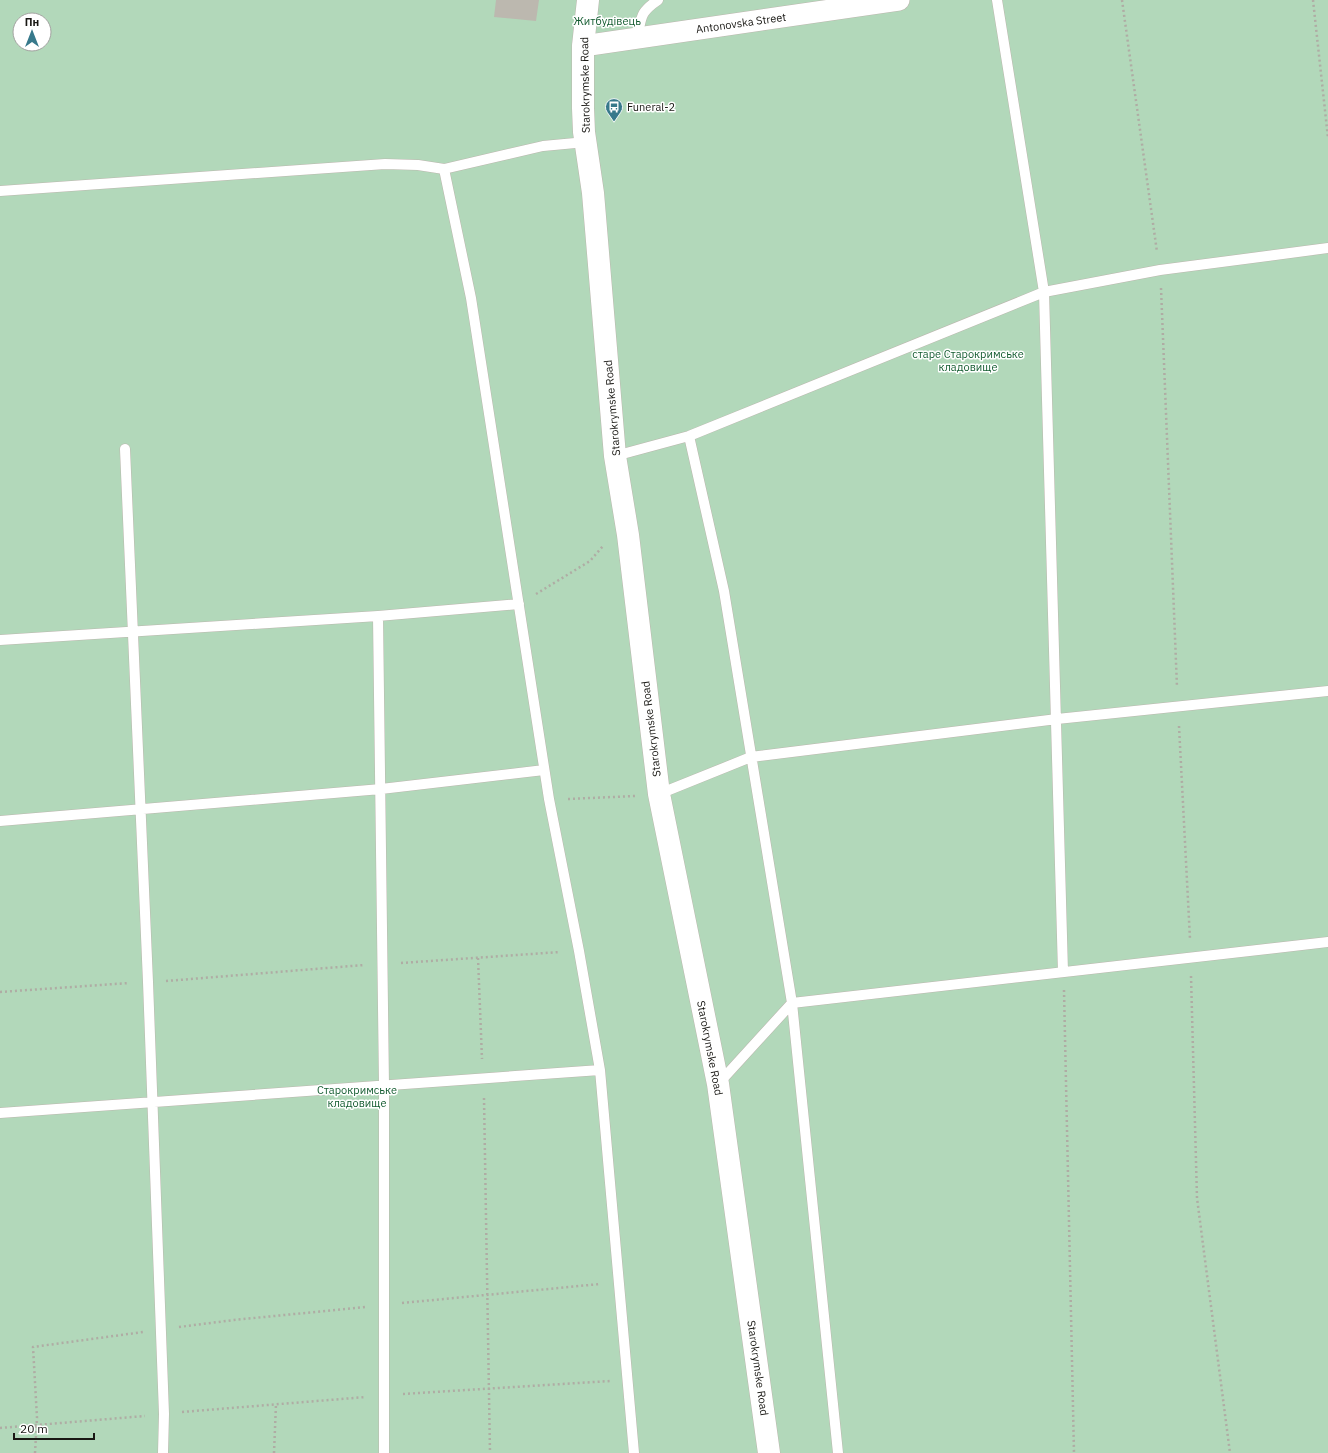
<svg xmlns="http://www.w3.org/2000/svg" width="1328" height="1453" font-family="'IBM Plex Sans',sans-serif">
<style>
.green{fill:#b2d8ba;fill-rule:evenodd}
.building{fill:#bcb8af}
.lines{fill:none;stroke-linecap:round;stroke-linejoin:round}
.lane-casing{stroke:#bbb7ae;stroke-width:11}
.street-casing{stroke:#bbb7ae;stroke-width:22}
.secondary-casing{stroke:#bbb7ae;stroke-width:23}
.path{stroke:#afaca4;stroke-width:2.5;stroke-dasharray:2 3;stroke-linecap:butt}
.lane{stroke:#fff;stroke-width:10}
.street{stroke:#fff;stroke-width:21}
.secondary{stroke:#fff;stroke-width:22}
.labels{text-anchor:middle;stroke-width:3;stroke-linejoin:round;paint-order:stroke}
.park-label{font-size:11px;fill:#115a2e;stroke:#fff}
.street-label{font-size:11px;fill:#191814;stroke:#fff}
.poi-label{font-size:11px;fill:#191814;stroke:#fff;text-anchor:start}
</style>
<rect width="100%" height="100%" fill="#f6f1e8"/>
<!-- green -->
<path class="green" d="M0,0H1328V1453H0ZM20,20H44V44H20Z"/>
<!-- building -->
<path class="building" d="M496,0H539L536,21L494,17Z"/>
<g class="lines">
<!-- lane casing -->
<g class="lane-casing">
<path id="lane" d="M997,0L1044,292L1063,972
M637,38C642,17 639,13 658,0
M444,169L471,298L549,799L579,951L600,1070L634,1453
M0,191L385,164L418,165L444,169L543,146L586,142
M689,436L724,591L792,1003L838,1453
M125,449L148,982L164,1414L163,1453
M615,456L689,436L1044,292L1160,270L1328,248
M378,616L384,1086V1453
M0,640L378,616L519,604
M659,794L751,757L1057,719L1328,691
M0,821L381,789L544,770
M719,1083L792,1003L1328,942
M0,1113L600,1070"/>
</g>
<!-- street casing -->
<g class="street-casing">
<path id="street" d="M583,46L899,0"/>
</g>
<!-- secondary casing -->
<g class="secondary-casing">
<path id="secondary" d="M588,0L583,46V108L584,132L593,193L615,456L628,535L659,794L718,1084L769,1453"/>
</g>
<!-- path -->
<path class="path" d="M1122,0L1157,252
M1313,0L1328,138
M1161,288L1177,687
M536,594L590,561L603,546
M1179,726L1190,939
M568,799L635,796
M478,958L482,1059
M401,963L560,952
M1191,976L1197,1198L1230,1453
M166,981L364,965
M1064,990L1074,1453
M0,992L129,983
M484,1098L490,1453
M402,1303L600,1284
M179,1327L234,1320L365,1307
M403,1394L610,1381
M182,1412L366,1397
M0,1428L145,1416
M35,1453L37,1418L33,1347L143,1332
M274,1453L276,1404"/>
<!-- lane -->
<use href="#lane" class="lane"/>
<!-- street -->
<use href="#street" class="street"/>
<!-- secondary -->
<use href="#secondary" class="secondary"/>
</g>
<!-- icons -->
<defs>
<g id="bus-pin" transform="scale(0.9)"><path d="M0 17L-7.5 6A9.5 9.5 0 1 1 7.5 6Z" fill="#37798b" stroke="#fff"/><path d="M-5-6H5V4H4V6H2V4H-2V6H-4V4H-5ZM-3.5-4V0h7V-4ZM-3.5 1.2v1.5H-2V1.2ZM2 1.2v1.5H3.5V1.2Z" fill="#fff"/></g>
</defs>
<g fill-rule="evenodd">
<use href="#bus-pin" x="614" y="107"/>
</g>
<g class="labels">
<!-- park labels -->
<g class="park-label">
<text x="607" y="25">Житбудівець</text>
<text x="968" y="358">старе Старокримське<tspan x="968" dy="13">кладовище</tspan></text>
<text x="357" y="1094">Старокримське<tspan x="357" dy="13">кладовище</tspan></text>
</g>
<!-- street labels -->
<g class="street-label">
<text transform="translate(741 23) rotate(-8)" y="4">Antonovska Street</text>
<text transform="translate(585 85) rotate(-91)" y="4">Starokrymske Road</text>
<text transform="translate(612 408) rotate(-95)" y="4">Starokrymske Road</text>
<text transform="translate(651 729) rotate(-97)" y="4">Starokrymske Road</text>
<text transform="translate(710 1048) rotate(79)" y="4">Starokrymske Road</text>
<text transform="translate(758 1368) rotate(82)" y="4">Starokrymske Road</text>
</g>
<!-- poi labels -->
<g class="poi-label">
<text x="627" y="111">Funeral-2</text>
</g>
</g>
<!-- north arrow -->
<g transform="translate(32 32)"><circle r="19" fill="#ffffff" stroke="#a3a3a1"/>
<path d="M0-3L7 15L0 10L-7 15Z" fill="#37798b"/>
<text y="-6" font-size="11" font-weight="bold" text-anchor="middle" fill="#191814">Пн</text>
</g>
<!-- scale -->
<path d="M14 1433v6h80v-6" fill="none" stroke="#191814" stroke-width="2"/>
<text x="20" y="1433" font-size="12" fill="#191814" stroke="#ffffff" stroke-width="3" paint-order="stroke">20 m</text>
</svg>
